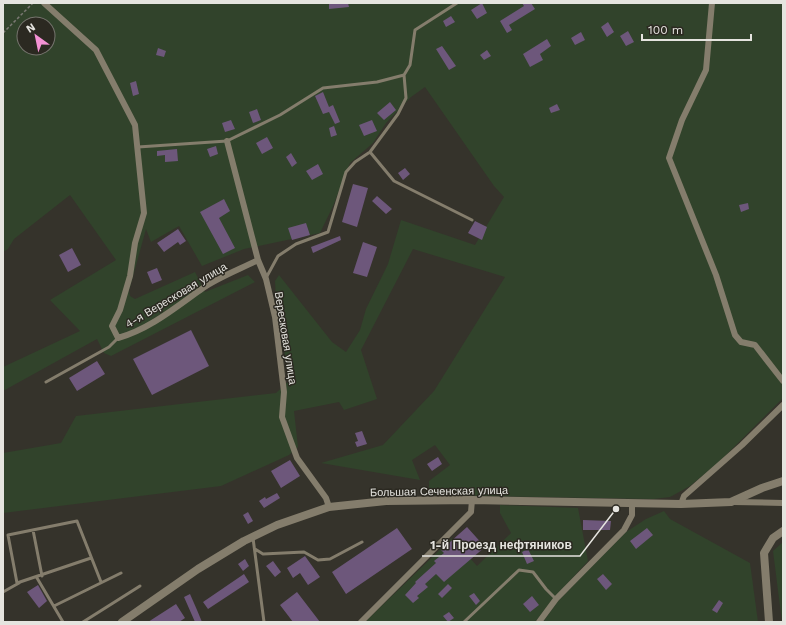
<svg xmlns="http://www.w3.org/2000/svg" width="786" height="625" font-family="'Work Sans',sans-serif">
<style>
.green{fill:#31432b;fill-rule:evenodd}
.building{fill:#6d577b}
.lines{fill:none;stroke-linecap:round;stroke-linejoin:round}
.path{stroke:#7b7973;stroke-width:1.5;stroke-dasharray:3 2;stroke-linecap:butt}
.service{stroke:#847d6c;stroke-width:3}
.minor{stroke:#847d6c;stroke-width:6}
.tertiary{stroke:#847d6c;stroke-width:8}
.labels{text-anchor:middle;stroke-width:3;stroke-linejoin:round;paint-order:stroke}
.street-label{font-size:11px;fill:#e5e4df;stroke:#2b2921}
.leader{fill:none;stroke:#e5e4df;stroke-width:1.5}
.callout-dot{fill:#e5e4df;stroke:#2b2921;stroke-width:1.5}
.callout-label{font-size:12px;text-anchor:middle;font-weight:bold;fill:#e5e4df;stroke:#2b2921;stroke-width:3;stroke-linejoin:round;paint-order:stroke}
</style>
<rect width="100%" height="100%" fill="#35332b"/>
<!-- green -->
<path class="green" d="M3,3H783V398L719,462L690,486L670,497L653,499L429,495V481L450,465L435,445L412,460L420,480L321,463L383,445L434,391L505,277L413,249L361,350L377,399L344,410L339,402L294,411L298,447L289,455L221,486L3,513V453L61,443L76,416L276,393L289,381L276,299L275,281L279,275L332,342L346,352L360,330L366,309L388,264L401,220L475,245L504,197L494,186L425,87L411,97L386,123L373,143L350,163L333,206L320,233L244,249L202,266L179,226L151,242L146,229L129,291L130,296L135,299L195,272L205,292L248,275L255,282L111,356L104,353L97,339L3,391V367L80,331L50,300L116,260L70,195L14,239L8,249L3,252ZM24,24H48V48H24Z
M500,505L578,508L588,561L553,599L535,622H365L452,538L477,566L511,533L500,513Z
M664,511L670,519L750,563L758,622H543L558,601L626,532L646,519Z
M783,542V622H782L773,551Z"/>
<!-- building -->
<path class="building" d="M329,3H348L349,7L329,9Z
M482,3L487,13L477,19L471,10Z
M522,3H531L535,9L509,25L512,30L507,33L500,21L524,6Z
M451,16L455,22L446,27L443,21Z
M608,22L614,32L607,37L601,27Z
M628,31L634,42L626,46L620,36Z
M581,32L585,40L575,45L571,38Z
M547,39L551,46L540,54L543,60L530,67L523,54Z
M442,46L456,66L449,70L436,49Z
M158,48L166,51L164,57L156,55Z
M487,50L491,56L484,60L480,55Z
M136,81L139,94L133,96L130,83Z
M323,92L329,107L333,105L340,122L335,124L329,112L323,114L315,96Z
M390,102L396,110L384,120L377,113Z
M557,104L560,110L551,113L549,108Z
M257,109L261,120L253,123L249,112Z
M231,120L235,129L225,132L222,123Z
M372,120L377,131L364,136L359,125Z
M334,126L337,135L331,137L329,128Z
M267,137L273,148L262,154L256,143Z
M216,146L218,154L210,157L207,149Z
M177,149L178,161L165,162V155L157,156V151Z
M291,153L297,163L292,167L286,157Z
M318,164L323,174L312,180L306,171Z
M405,168L410,174L403,180L398,173Z
M353,184L368,188L357,227L342,222Z
M377,196L392,209L386,214L372,201Z
M224,199L230,211L219,218L235,248L223,254L200,212Z
M748,203L749,209L741,212L739,205Z
M475,221L487,227L482,240L468,233Z
M306,223L310,235L292,240L288,228Z
M178,229L186,241L180,245L178,242L164,252L157,243Z
M340,236L341,240L313,253L311,247Z
M363,242L377,247L367,277L353,273Z
M72,248L81,265L68,272L59,255Z
M157,268L162,280L152,284L147,272Z
M191,330L209,366L152,395L133,359Z
M97,361L105,374L77,391L69,378Z
M362,431L367,444L357,447L355,442L358,441L355,433Z
M438,457L442,464L432,471L427,464Z
M290,460L300,476L281,488L271,471Z
M277,493L280,498L264,508L259,501L265,497L266,499Z
M248,512L253,521L248,524L243,515Z
M583,520L611,521L610,530H583Z
M467,527L485,547L444,582L436,574L425,584L428,587L417,596L419,598L413,603L405,595L416,583L415,582L436,563L434,561L444,553L441,550Z
M397,528L412,549L346,594L332,572Z
M647,528L653,535L636,549L630,541Z
M528,549L534,561L527,564L522,552Z
M305,556L320,577L308,585L300,573L293,578L287,568Z
M245,559L249,566L243,571L238,564Z
M273,561L281,572L275,577L266,566Z
M244,574L249,582L208,609L203,602Z
M603,574L612,584L606,590L597,579Z
M448,584L452,588L442,598L438,594Z
M38,585L47,601L39,608L27,592Z
M297,592L320,622H293L280,605Z
M474,593L480,601L476,605L469,596Z
M190,594L197,610L202,622H195L184,597Z
M532,596L539,605L530,612L523,604Z
M719,600L723,603L717,613L712,610Z
M176,604L185,618L179,622H148Z
M449,612L454,618L448,622L443,616Z"/>
<g class="lines">
<!-- path -->
<path class="path" d="M3,33L33,3"/>
<!-- service -->
<path class="service" d="M138,147L227,141L280,115L323,88L377,82L404,75
M370,152L394,181L472,220
M266,278L278,256L296,244L328,232L346,172L355,162L370,152L398,114L406,98L404,75L410,65L415,30L457,3
M46,382L109,347L118,338
M33,530L42,576
M253,538L264,622
M255,549L263,554L304,552L318,560L330,559L362,542
M91,558L17,583L8,535L77,521L101,582
M37,578L63,622
M3,592L19,583
M54,606L121,573
M83,622L140,586
M464,622L519,570L533,572L546,589L556,599"/>
<!-- minor -->
<path class="minor" d="M44,3L96,50L135,125L144,213L135,243L130,276L120,310L112,326L118,338C150,329 176,307 203,288C219,277 240,269 258,260
M712,3L706,70L682,120L669,158L716,275L735,335L741,342L755,345L783,381
M227,141L258,260L266,279L275,317L284,392L282,417L297,458L326,498L329,507
M733,502L783,503
M681,504L684,496L742,445L783,405
M361,622L471,512L472,500
M539,622L556,599L624,530L632,515V503"/>
<!-- tertiary -->
<path class="tertiary" d="M122,622L198,569L244,541L277,525L329,507L386,501L472,500L681,504L731,502L762,488L783,481
M769,622L764,553L773,538L783,531"/>
</g>
<g class="labels">
<!-- street labels -->
<g class="street-label">
<text transform="translate(176 295) rotate(-31)" y="4">4-я Вересковая улица</text>
<text transform="translate(286 338) rotate(81)" y="4">Вересковая улица</text>
<text transform="translate(439 491) rotate(-1)" y="4">Большая Сеченская улица</text>
</g>
</g>
<!-- callouts -->
<path class="leader" d="M616 509L580 556H422"/>
<circle class="callout-dot" cx="616" cy="509" r="4"/>
<g class="callout-label">
<text x="501" y="549">1-й Проезд нефтяников</text>
</g>
<!-- border -->
<rect width="786" height="625" fill="none" stroke="#e5e4df" stroke-width="8"/>
<!-- north arrow -->
<g transform="translate(36 36) rotate(327)"><circle r="19" fill="#2b2921" stroke="#75746d"/>
<path d="M0-3L7 15L0 10L-7 15Z" fill="#f491d4"/>
<text y="-6" font-size="11" font-weight="bold" text-anchor="middle" fill="#e5e4df">N</text>
</g>
<!-- scale -->
<path d="M642 34v6h109v-6" fill="none" stroke="#e5e4df" stroke-width="2"/>
<text x="648" y="34" font-size="12" fill="#e5e4df" stroke="#2b2921" stroke-width="3" paint-order="stroke">100 m</text>
</svg>
